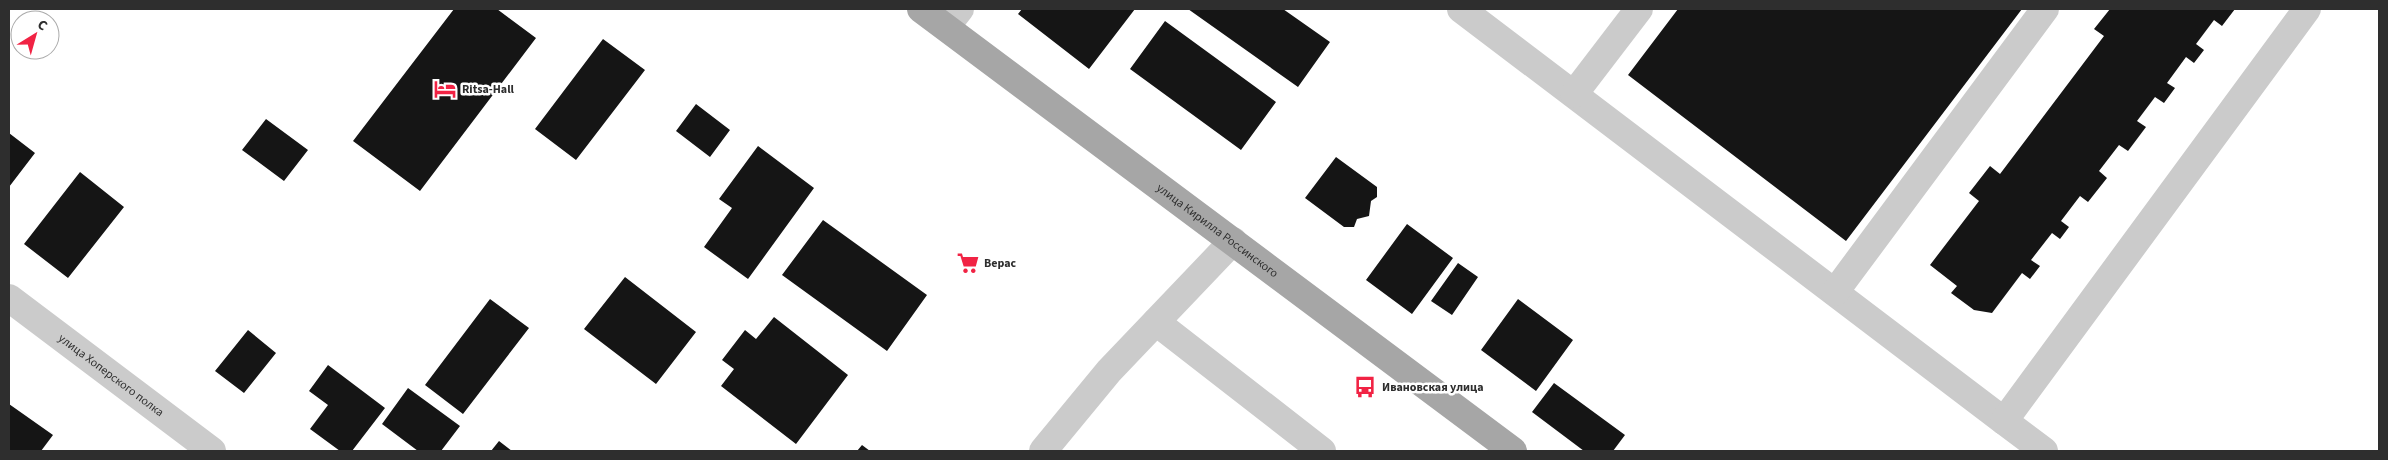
<svg xmlns="http://www.w3.org/2000/svg" width="2388" height="460" font-family="'Source Sans 3',sans-serif">
<style>
.building{fill:#151515}
.lines{fill:none;stroke-linecap:round;stroke-linejoin:round}
.minor{stroke:#cbcbcb;stroke-width:28}
.major{stroke:#a6a6a6;stroke-width:28}
.labels{text-anchor:middle;stroke-width:5;stroke-linejoin:round;paint-order:stroke}
.poi-label{font-size:12px;font-weight:bold;fill:#2e2e2e;stroke:#fff;text-anchor:start}
.street-label{font-size:12px;fill:#2e2e2e;stroke:#fff}
</style>
<rect width="100%" height="100%" fill="#fff"/>
<!-- building -->
<path class="building" d="M454,9H497L536,38L420,191L353,141Z
M1022,9H1135L1089,69L1018,14Z
M1188,9H1283L1330,42L1298,87Z
M1678,9H2022L1846,241L1628,75Z
M2110,9H2235L2222,26L2214,20L2196,44L2204,50L2194,63L2186,57L2167,83L2175,88L2164,103L2155,97L2137,121L2146,127L2128,151L2119,145L2099,171L2107,178L2088,202L2080,196L2061,221L2069,227L2060,239L2052,233L2031,260L2040,266L2030,279L2022,273L1992,313L1974,310L1951,293L1957,286L1930,265L1979,201L1969,193L1990,166L2000,174L2104,36L2094,29Z
M1165,21L1276,102L1241,150L1130,69Z
M603,39L645,70L576,160L535,129Z
M696,104L730,130L710,157L676,131Z
M266,119L308,150L284,181L242,150Z
M9,133L35,153L9,187Z
M758,146L814,188L748,279L704,247L732,208L719,199Z
M1336,157L1377,187V197L1371,201L1369,216L1357,219L1354,227H1344L1305,198Z
M80,172L124,207L68,278L24,244Z
M823,220L927,295L887,351L782,275Z
M1407,224L1453,258L1412,314L1366,280Z
M1458,263L1478,277L1452,315L1431,301Z
M625,277L696,332L656,384L584,329Z
M490,299L529,328L463,414L425,385Z
M1518,299L1573,340L1536,391L1481,350Z
M774,317L848,375L796,444L721,386L734,369L722,360L745,330L756,339Z
M248,330L276,353L244,393L215,371Z
M328,365L385,408L352,451H340L310,429L328,405L309,391Z
M1554,383L1625,435L1613,451H1584L1532,412Z
M408,388L460,426L441,451H418L382,424Z
M9,404L53,435L41,451H9Z
M499,441L512,451H491Z
M862,445L870,451H857Z"/>
<g class="lines">
<!-- minor -->
<g class="minor">
<path d="M1461,9L2004,421"/>
<path d="M946,27L960,9"/>
<path d="M1574,94L1639,9"/>
<path d="M1835,292L2045,9"/>
<path id="s1" d="M9,298L212,451"/>
<path d="M1156,322L1322,451"/>
<path d="M1043,451L1109,371L1233,241"/>
<path d="M2044,451L2004,421L2307,9"/>
</g>
<!-- major -->
<path class="major" id="s2" d="M921,9L1513,451"/>
</g>
<!-- icons -->
<defs>
<g id="hotel-bare" transform="scale(1.725)"><path d="M-6-4.5h1.5V1H6V5H4.5V3h-9V5H-6ZM-4 0a1.8 1.8 0 1 1 3.6 0ZM.5 0V-2.5h3Q6-2.5 6 0Z" fill="#f12344" stroke="#fff" stroke-width="2.5" paint-order="stroke"/></g>
<g id="supermarket-bare" transform="scale(1.725)"><path d="M-6-5.5h2.5l.6 2H6L4.5 2H-2.5L-4.4-4H-6ZM-1.5 3.2a1.3 1.3 0 1 0 .1 0ZM3 3.2a1.3 1.3 0 1 0 .1 0Z" fill="#f12344" stroke="#fff" stroke-width="2.5" paint-order="stroke"/></g>
<g id="bus-bare" transform="scale(1.725)"><path d="M-5-6H5V4H4V6H2V4H-2V6H-4V4H-5ZM-3.5-4V0h7V-4ZM-3.5 1.2v1.5H-2V1.2ZM2 1.2v1.5H3.5V1.2Z" fill="#f12344" stroke="#fff" stroke-width="2.5" paint-order="stroke"/></g>
</defs>
<g fill-rule="evenodd">
<use href="#hotel-bare" x="445" y="89"/>
<use href="#supermarket-bare" x="968" y="263"/>
<use href="#bus-bare" x="1365" y="387"/>
</g>
<g class="labels">
<!-- poi labels -->
<g class="poi-label">
<text x="462" y="93">Ritsa-Hall</text>
<text x="984" y="267">Верас</text>
<text x="1382" y="391">Ивановская улица</text>
</g>
<!-- street labels -->
<g class="street-label">
<text dy="4" stroke="none"><textPath href="#s2" startOffset="370">улица Кирилла Россинского</textPath></text>
<text dy="4" stroke="none"><textPath href="#s1" startOffset="128">улица Хоперского полка</textPath></text>
</g>
</g>
<!-- border -->
<rect width="2388" height="460" fill="none" stroke="#2e2e2e" stroke-width="20"/>
<!-- north arrow -->
<g transform="translate(35 35) rotate(37)"><circle r="24" fill="#ffffff" stroke="#ababab"/>
<path d="M0-4L9 19L0 12L-9 19Z" fill="#f12344"/>
<text y="-8" font-size="14" font-weight="bold" text-anchor="middle" fill="#2e2e2e">С</text>
</g>
</svg>
